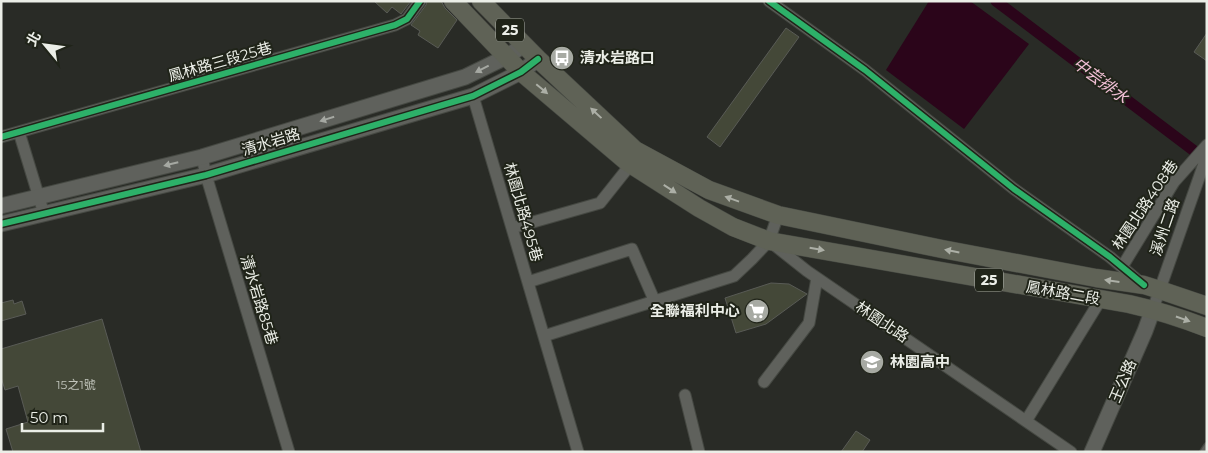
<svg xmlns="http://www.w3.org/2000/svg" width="1208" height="453" font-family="Montserrat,'Noto Sans TC',sans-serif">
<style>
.water{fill:#2b051a}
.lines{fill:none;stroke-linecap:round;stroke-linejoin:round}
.canal{stroke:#2b051a;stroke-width:11}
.building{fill:#444838;stroke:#595b56}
.lane-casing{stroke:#454842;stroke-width:8}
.street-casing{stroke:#454842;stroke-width:13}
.secondary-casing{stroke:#454842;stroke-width:17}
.primary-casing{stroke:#454842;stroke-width:19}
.lane{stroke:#5f615c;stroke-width:5.5}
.street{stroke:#5f615c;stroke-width:11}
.secondary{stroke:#5f615c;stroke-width:15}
.primary{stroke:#5f6256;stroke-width:18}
.cycleway-casing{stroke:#202419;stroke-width:9}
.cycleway{stroke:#2db169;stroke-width:6}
.oneway{fill:#a5a8a2}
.oneway2{fill:#acafa6}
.labels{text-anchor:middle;stroke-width:4;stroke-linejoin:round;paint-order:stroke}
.number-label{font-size:12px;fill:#c1c4bb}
.shield{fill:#202419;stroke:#aeb1a9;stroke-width:1}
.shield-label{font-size:14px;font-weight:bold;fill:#ebeee7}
.poi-label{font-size:15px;font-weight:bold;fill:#ebeee7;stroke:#202419;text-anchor:start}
.street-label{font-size:15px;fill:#ebeee7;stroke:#202419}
.water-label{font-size:16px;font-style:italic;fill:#f2c0d6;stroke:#202419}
</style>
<rect width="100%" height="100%" fill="#292b26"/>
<!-- water -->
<path class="water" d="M929,1H970L1029,44L964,129L886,70Z"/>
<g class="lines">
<!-- canal -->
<path class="canal" d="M996,1L1193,150L1207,159"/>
</g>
<!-- building -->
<path class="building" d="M374,1H411L401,14L392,7L387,13Z
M427,1H441L445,8L457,20L438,48L418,35L420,31L411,25L426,5Z
M786,28L799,37L720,147L707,137Z
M1207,33V61L1194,52Z
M771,283L789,284L807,294L766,324L736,333L725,298Z
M13,300L14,304L22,301L26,314L1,321V303Z
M102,319L141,452H13L6,429L28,422L18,386L5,390L1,377V349Z
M856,431L870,440L862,452H841Z"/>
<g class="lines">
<!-- lane casing -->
<g class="lane-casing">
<path id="lane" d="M1203,452L1207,446"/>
</g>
<!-- street casing -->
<g class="street-casing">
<path id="street" d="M769,1L865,70L1014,189L1110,257L1142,284
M473,96L578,452
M19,132L44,214
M1,137L395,25L407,19L420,1
M202,157L206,175L289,452
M512,228L600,203L631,164
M773,244L807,271L1071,452
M1122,267L1174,182L1207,145
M528,282L632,249L655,302
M1153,309L1207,155
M544,336L734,276L752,259L769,241L778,215
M764,382L809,323L817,278
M685,395L699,452
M1026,421L1101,299"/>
</g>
<!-- secondary casing -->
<g class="secondary-casing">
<path id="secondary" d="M1,206L202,157L465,77L506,57L524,45
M1,224L206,175L473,96L521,72L538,59
M1092,452L1145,331L1153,309"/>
</g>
<!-- primary casing -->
<g class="primary-casing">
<path id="primary" d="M453,1L521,72L627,162L699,208L733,227L769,241L1129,304C1156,310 1181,318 1207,328
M481,1L538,59L635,150L709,190L778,215L942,249L1096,278L1144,285L1160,290L1207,306"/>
</g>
<!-- lane -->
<use href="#lane" class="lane"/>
<!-- street -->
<use href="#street" class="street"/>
<!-- secondary -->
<use href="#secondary" class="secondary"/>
<!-- primary -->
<use href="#primary" class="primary"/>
<!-- cycleway casing -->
<g class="cycleway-casing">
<path id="cycleway" d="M769,1L865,70L1014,189L1110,257L1144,285
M1,137L395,25L407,19L420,1
M1,224L206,175L473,96L521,72L538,59"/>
</g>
<!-- cycleway -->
<use href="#cycleway" class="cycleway"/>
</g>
<!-- one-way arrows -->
<defs><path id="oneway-solid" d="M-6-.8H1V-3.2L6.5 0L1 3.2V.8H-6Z" transform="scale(1.25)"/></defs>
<g class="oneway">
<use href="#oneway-solid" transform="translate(482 69) rotate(153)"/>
<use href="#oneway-solid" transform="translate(327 119) rotate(163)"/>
<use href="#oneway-solid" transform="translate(171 164) rotate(166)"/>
</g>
<g class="oneway2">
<use href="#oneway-solid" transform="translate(542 89) rotate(40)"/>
<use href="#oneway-solid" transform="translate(596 113) rotate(-137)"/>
<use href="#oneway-solid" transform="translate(670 189) rotate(33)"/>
<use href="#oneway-solid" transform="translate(732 199) rotate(-160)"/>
<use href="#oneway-solid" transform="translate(817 249) rotate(10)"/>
<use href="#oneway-solid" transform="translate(952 251) rotate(-169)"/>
<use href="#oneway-solid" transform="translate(1112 281) rotate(-172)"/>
<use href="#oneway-solid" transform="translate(1183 319) rotate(19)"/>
</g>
<!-- icons -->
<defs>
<g id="bus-disc" transform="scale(1.25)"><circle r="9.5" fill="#a7aaa3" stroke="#202419"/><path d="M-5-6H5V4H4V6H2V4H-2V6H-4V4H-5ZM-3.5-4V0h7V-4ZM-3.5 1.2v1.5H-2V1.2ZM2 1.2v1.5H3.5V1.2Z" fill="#fff"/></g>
<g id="supermarket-disc" transform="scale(1.25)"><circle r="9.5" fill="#a7aaa3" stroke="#202419"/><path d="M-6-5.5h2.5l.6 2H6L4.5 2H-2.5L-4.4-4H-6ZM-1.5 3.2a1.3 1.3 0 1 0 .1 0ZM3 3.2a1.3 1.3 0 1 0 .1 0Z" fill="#fff"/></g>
<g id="school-disc" transform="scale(1.25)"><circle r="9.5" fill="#a7aaa3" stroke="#202419"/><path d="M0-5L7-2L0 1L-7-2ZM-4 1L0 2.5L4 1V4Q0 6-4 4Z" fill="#fff"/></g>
</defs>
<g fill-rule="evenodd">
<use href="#bus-disc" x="562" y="58"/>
<use href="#supermarket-disc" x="757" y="311"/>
<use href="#school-disc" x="872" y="362"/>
</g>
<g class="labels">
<!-- number labels -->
<g class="number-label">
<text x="76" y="389">15之1號</text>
</g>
<!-- shield labels -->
<g class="shield">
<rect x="496" y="18.5" width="28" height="23" rx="4"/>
<rect x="975" y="268.5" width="28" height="23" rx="4"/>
</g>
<g class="shield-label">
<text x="510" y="35">25</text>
<text x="989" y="285">25</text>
</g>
<!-- poi labels -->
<g class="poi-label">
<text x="580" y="63">清水岩路口</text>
<text x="740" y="316" text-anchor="end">全聯福利中心</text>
<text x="890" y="367">林園高中</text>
</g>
<!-- street labels -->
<g class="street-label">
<text transform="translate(220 62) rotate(-16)" y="5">鳳林路三段25巷</text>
<text transform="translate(271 142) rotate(-17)" y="5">清水岩路</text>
<text transform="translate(1145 205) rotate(-56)" y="5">林園北路408巷</text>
<text transform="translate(523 212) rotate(74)" y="5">林園北路495巷</text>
<text transform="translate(1165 227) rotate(-71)" y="5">溪州二路</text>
<text transform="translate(1063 293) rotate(10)" y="5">鳳林路二段</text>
<text transform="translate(259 300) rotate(73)" y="5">清水岩路85巷</text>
<text transform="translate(882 322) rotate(34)" y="5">林園北路</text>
<text transform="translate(1123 381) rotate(-67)" y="5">王公路</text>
</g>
<!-- water labels -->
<g class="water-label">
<text transform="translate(1101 80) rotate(37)" y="6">中芸排水</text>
</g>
</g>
<!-- border -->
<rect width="1208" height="453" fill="none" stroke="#ebeee7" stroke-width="5"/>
<!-- north arrow -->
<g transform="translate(45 45) rotate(299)" stroke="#202419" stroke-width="4" paint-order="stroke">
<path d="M0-4L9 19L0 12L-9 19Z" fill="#ebeee7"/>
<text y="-8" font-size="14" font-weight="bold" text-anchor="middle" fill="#ebeee7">北</text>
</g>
<!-- scale -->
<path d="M22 423v8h81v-8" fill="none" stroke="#ebeee7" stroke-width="2.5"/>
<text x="30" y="423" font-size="15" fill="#ebeee7" stroke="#202419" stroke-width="4" paint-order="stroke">50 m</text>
</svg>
